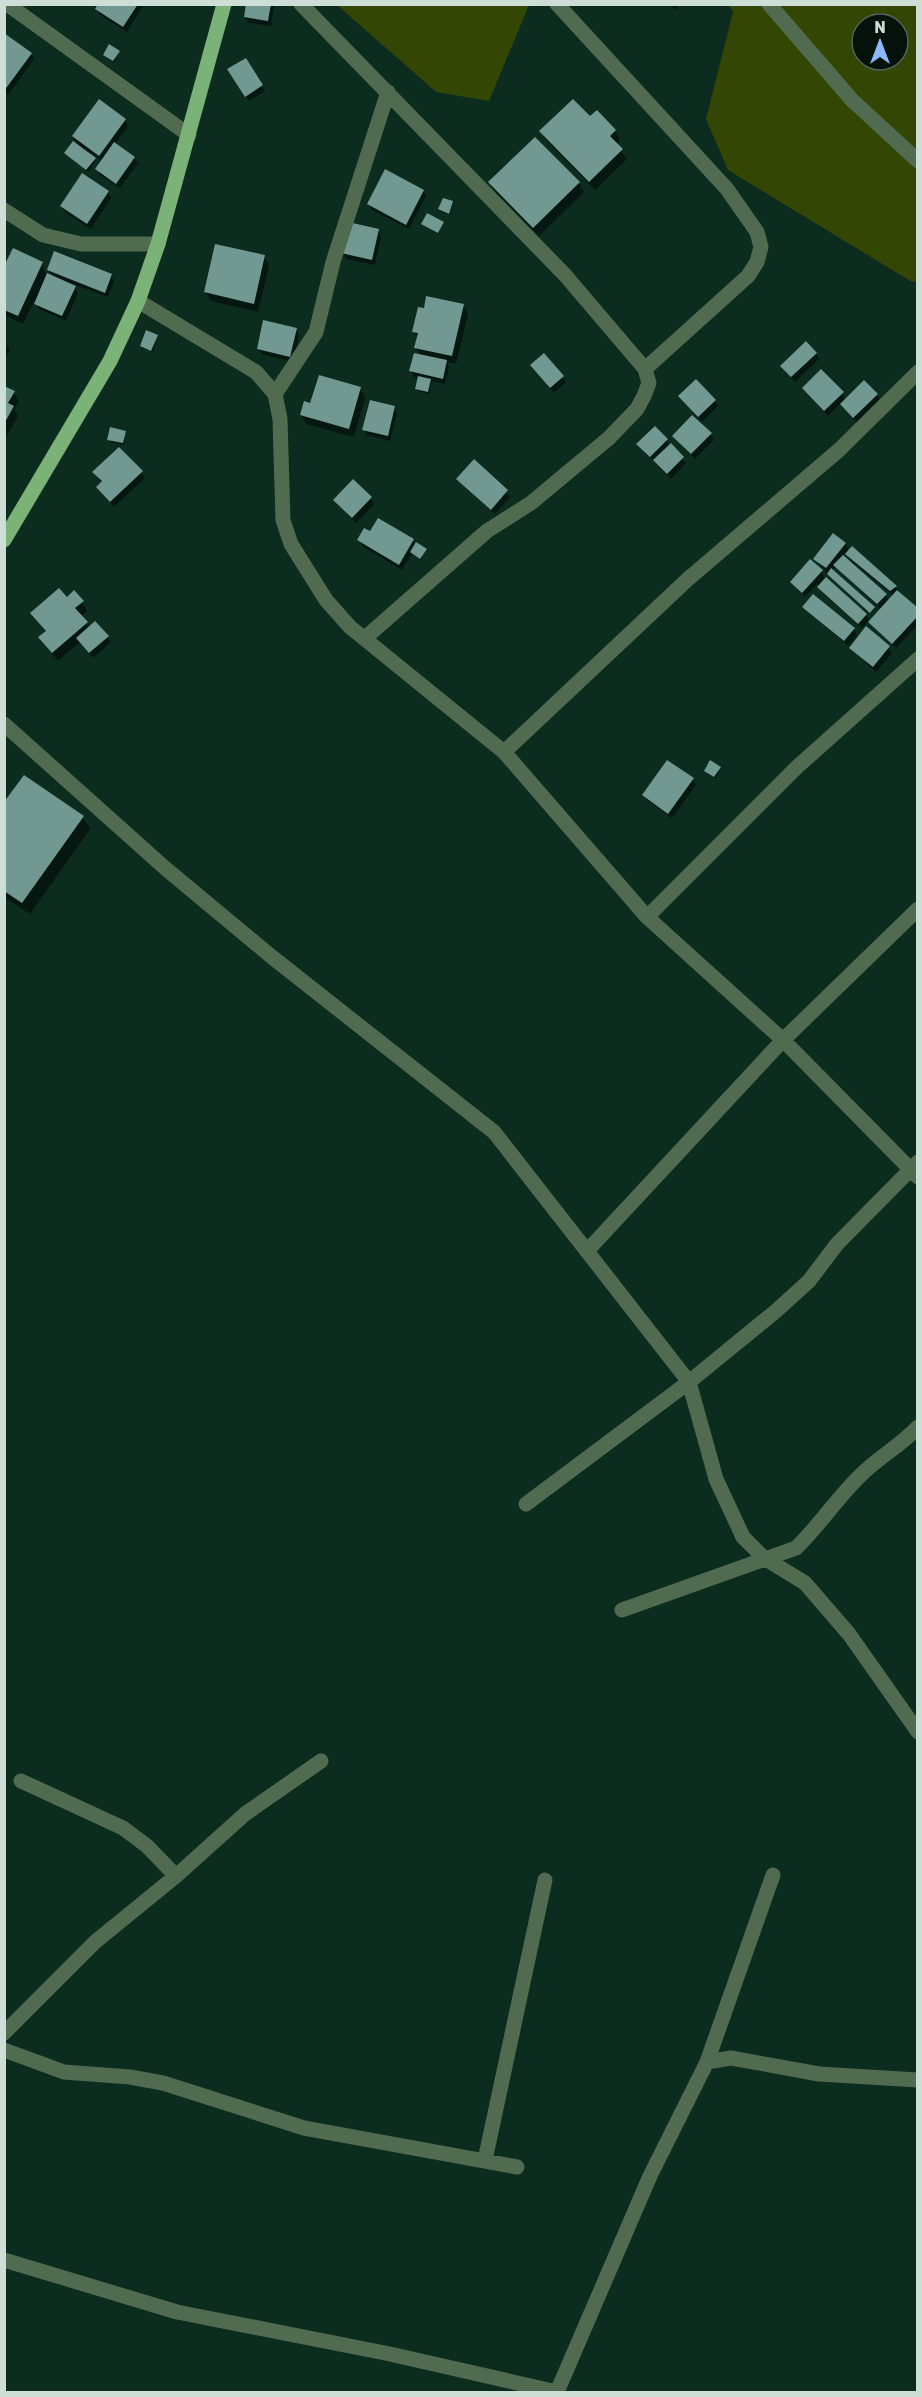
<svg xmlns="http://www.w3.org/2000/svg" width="922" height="2397" font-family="Rubik,sans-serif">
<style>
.green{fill:#344604;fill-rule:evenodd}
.shadow{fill:#0007;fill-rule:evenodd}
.building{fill:#719991}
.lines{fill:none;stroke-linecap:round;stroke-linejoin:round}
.minor{stroke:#516b50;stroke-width:15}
.major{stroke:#7ab278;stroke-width:15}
</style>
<rect width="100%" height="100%" fill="#0b2c1e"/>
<!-- green -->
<path class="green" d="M337,5H529L489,101L436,92Z
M729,5H917V281L912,282L728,170L706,119L733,12ZM862,24H898V60H862Z"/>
<!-- shadow -->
<path class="shadow" d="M100,4H144L127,32L100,15L97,9Z
M247,4H274L271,26L249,23L245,17Z
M669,4H680L675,10Z
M4,35L31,54L34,59L8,95L4,93Z
M118,52L115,62L105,55Z
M245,60L265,91L249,101L229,70Z
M597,112L615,131L620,140L616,144L627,159L595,190L546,140L541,132L590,118Z
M125,120L128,126L115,144L134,158L138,163L120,188L100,175L97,169L102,161L91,153L96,161L88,172L66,153L80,148L73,137Z
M82,175L108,192L111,198L91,229L65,212L62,206Z
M490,183H579L584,192L539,236L495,191Z
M423,191L426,196L409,229L372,210L369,204Z
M452,203L450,215L441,212L440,209Z
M442,223L439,234L423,224Z
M378,230L381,236L375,265L346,259L343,253Z
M264,257L269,266L258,312L211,301L206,292Z
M42,263L46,275L53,278L49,270L111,275L114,281L108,297L73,284L78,293L66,321L39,309L34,301L23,324L4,315V269Z
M463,305L468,314L456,364L447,362L449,367L445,384L432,381L429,394L418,391L419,378L414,377L411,371L421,356L416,348L418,339L414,332Z
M296,329L299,335L293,362L262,354L258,349Z
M157,336L153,352L143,348L141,346Z
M4,342L10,349L4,360Z
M816,353L819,359L795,382L782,366Z
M544,355L566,382L554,393L532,366Z
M4,387L14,393L19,401L14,410L18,416L4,441Z
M803,388L842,393L846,400L877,395L880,400L857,422L841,403L828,416Z
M360,389L365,398L354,437L306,424L301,415L311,405Z
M679,396L715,400L718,406L702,422Z
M394,407L397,413L390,441L367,435L364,429Z
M655,428L686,463L671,479L638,444Z
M125,432L124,445L110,442L109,440Z
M710,434L714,440L695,459L674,436Z
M119,449L145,478L114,507L98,487L102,483L94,472Z
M474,462L510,497L495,514L458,479Z
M371,498L374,504L356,523L335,501Z
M379,520L425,550L421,560L412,554L402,570L362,546L359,540L370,534Z
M845,544L849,551L895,587L918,610V625L896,648L870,622L882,610L835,566L832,570L874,608L872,614L830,576L815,559ZM846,552L854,566L842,557ZM855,564L894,596L890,601L853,566Z
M821,571L824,577L866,615L869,621L862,628L822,592L817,584L805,597L792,582Z
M66,599L82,602L87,611L81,617L89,628L107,637L111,642L93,658L80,642L58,661L40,638L46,632L32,613Z
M804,607L854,629L857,635L848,646Z
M867,629L892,653L876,672L851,648Z
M720,768L716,779L705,771Z
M692,779L696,785L672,818L647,800L644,795Z
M4,805L83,817L90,829L30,914L4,897Z"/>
<!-- building -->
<path class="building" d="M98,4H138L123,27L95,9Z
M246,4H271L268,21L244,17Z
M4,33L32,53L4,91Z
M109,44L120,51L113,61L103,55Z
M246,58L263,85L245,97L227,69Z
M99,99L126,119L99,156L72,136Z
M573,99L590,116L597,110L616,130L610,136L623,149L589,182L539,131Z
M535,137L580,182L533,228L488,182Z
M73,141L96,158L86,170L64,153Z
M114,142L135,157L116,184L95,169Z
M385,169L424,190L406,225L367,204Z
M82,173L109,191L87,224L60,206Z
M443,198L453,201L449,214L438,209Z
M427,213L444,222L438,233L421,224Z
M348,222L379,229L372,260L341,253Z
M215,244L265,255L254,304L204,292Z
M13,248L43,262L18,316L4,310V266Z
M54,251L112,274L105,293L47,270Z
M47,273L76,286L62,316L34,304Z
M426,296L464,304L452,356L414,348L418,333L412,332L418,307L424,308Z
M263,320L297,328L290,357L257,349Z
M146,330L158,335L151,351L140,346Z
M806,341L817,353L791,377L780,366Z
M414,353L447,360L443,379L409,371Z
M544,353L564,376L550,388L530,365Z
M821,369L844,392L824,411L802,388Z
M319,375L361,387L349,429L300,415L304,401L310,403Z
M418,376L431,379L428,392L415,389Z
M696,379L716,400L698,417L678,396Z
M864,380L878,394L853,418L840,404Z
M4,386L15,391L8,403L14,406L4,424Z
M370,400L395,406L388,436L362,430Z
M692,415L712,433L691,454L672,436Z
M655,426L668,439L650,457L636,444Z
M110,427L126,431L123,443L107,440Z
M671,443L684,457L667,474L653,460Z
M119,447L143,471L110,502L96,487L102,481L92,472Z
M474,459L508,490L491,510L456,479Z
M353,479L372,497L352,518L333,500Z
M378,518L414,539L399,565L357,540L364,528L370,531Z
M833,533L846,543L826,568L813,559Z
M416,542L427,549L420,559L410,552Z
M852,546L897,586L890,591L845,554Z
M843,555L887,594L877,604L833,565Z
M810,559L823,570L802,593L790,582Z
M831,568L875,607L870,613L827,574Z
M826,577L867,614L858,624L817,587Z
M59,588L67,597L74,590L84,601L75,608L88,622L52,653L38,637L46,631L30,613Z
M897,590L918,608V616L892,644L868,622Z
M813,594L855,628L844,641L802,607Z
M95,621L109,636L89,653L76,638Z
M866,626L890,646L873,667L849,648Z
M667,760L694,778L668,814L642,795Z
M710,760L721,767L714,777L704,771Z
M24,775L84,816L22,903L4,891V802Z"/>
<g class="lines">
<!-- minor -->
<path class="minor" d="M7,4L189,135
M301,4L565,275L645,369L649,383L644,396L637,409L609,438L531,503L487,531L365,638
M557,4L727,189L757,232L761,247L757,262L748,276L645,369
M769,4L852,100L918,161
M4,210L43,235L81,244H158
M138,301L256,372L275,394L280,419L283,520L291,544L326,600L350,627L504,752L647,917L783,1040L918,1177
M275,394L316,332L333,262L388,92
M4,724L165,868L272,957L494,1132L689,1382L716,1479L743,1537L764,1558L805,1583L849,1634L918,1732
M504,752L688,579L839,450L918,372
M647,917L797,767L918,659
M587,1251L783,1040L918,909
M526,1504L689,1382L776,1311L809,1281L837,1244L918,1162
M622,1610L796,1548C820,1525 839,1495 864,1472C881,1456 901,1445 918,1427
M21,1781L123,1828L147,1846L176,1876
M4,2033L95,1942L176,1876L245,1814L321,1761
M4,2050L64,2072L130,2077L163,2083L304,2128L517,2167
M707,2062L731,2058L819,2074L918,2080
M485,2160L545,1880
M4,2260L177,2312L390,2354L557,2392
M557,2392L650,2176L707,2062L773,1875"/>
<!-- major -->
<path class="major" d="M4,540L110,361L138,301L158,244L224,4"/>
</g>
<!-- border -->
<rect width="922" height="2397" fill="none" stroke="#ccded5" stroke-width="12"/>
<!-- north arrow -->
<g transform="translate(880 42)"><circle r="28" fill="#05110b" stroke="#55635c" stroke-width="1.5"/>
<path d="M0-4.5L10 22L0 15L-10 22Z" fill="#8abafc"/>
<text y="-9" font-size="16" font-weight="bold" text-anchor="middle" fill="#ccded5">N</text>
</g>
</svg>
